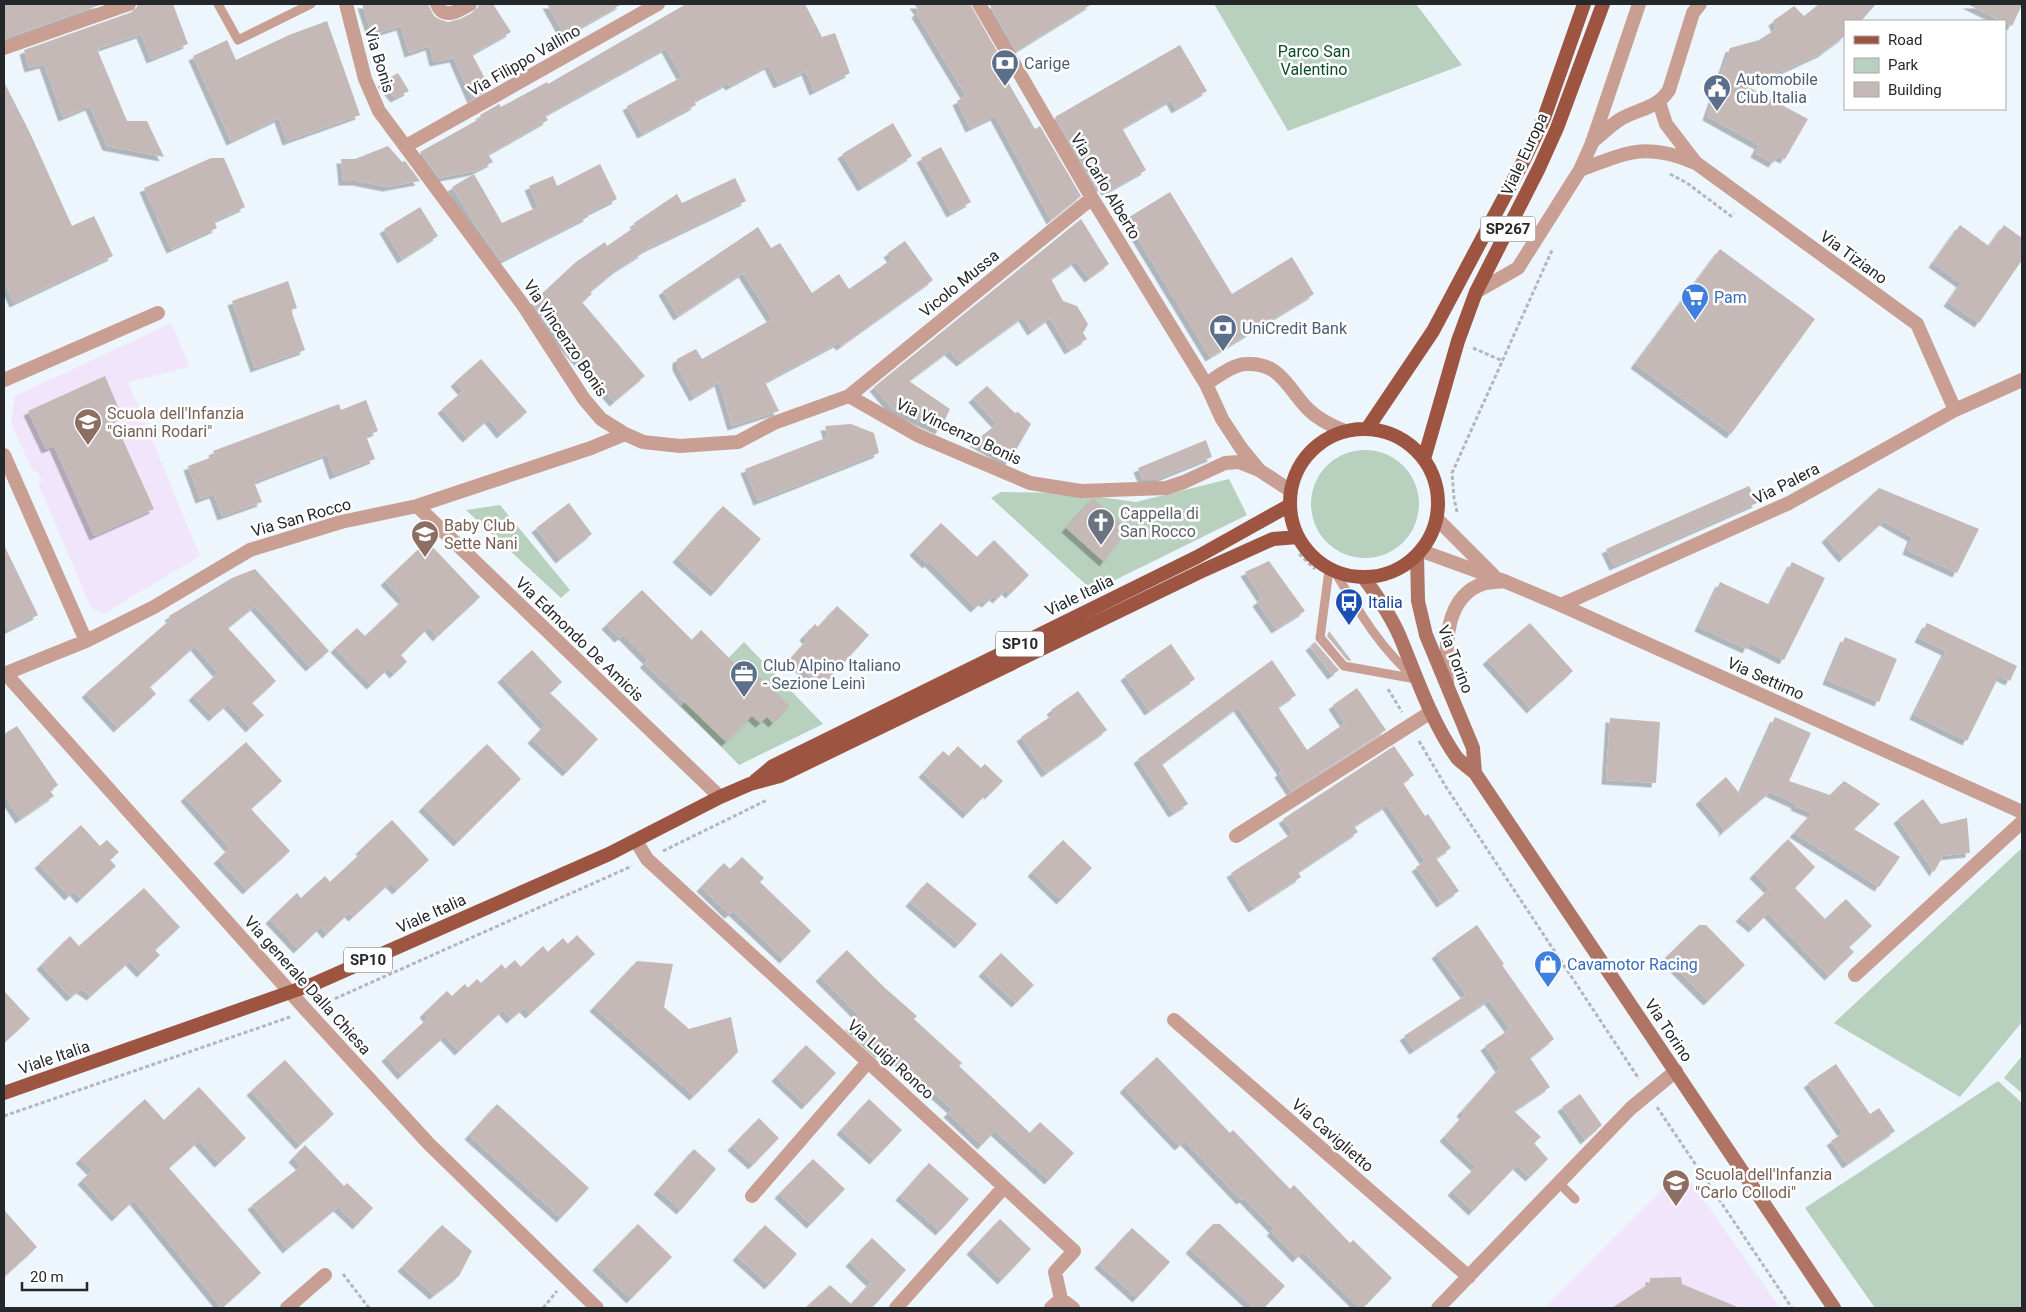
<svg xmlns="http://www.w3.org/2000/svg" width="2026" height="1312" font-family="Roboto,sans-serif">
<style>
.education{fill:#f0e5fa}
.green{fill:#b7d1be}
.building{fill:#c4b9b6;filter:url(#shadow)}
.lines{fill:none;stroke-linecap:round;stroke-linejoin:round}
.path{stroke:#b0b8bd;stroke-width:3;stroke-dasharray:4 2.5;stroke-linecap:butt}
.service{stroke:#c99e93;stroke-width:9}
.minor{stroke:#c99e93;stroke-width:14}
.tertiary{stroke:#c99e93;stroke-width:14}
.secondary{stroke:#b07464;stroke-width:14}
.primary{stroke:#9d5541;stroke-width:14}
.labels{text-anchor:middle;stroke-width:5;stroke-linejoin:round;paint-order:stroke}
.shield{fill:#fff;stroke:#66686a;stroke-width:1}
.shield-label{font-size:15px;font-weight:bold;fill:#25282a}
.park-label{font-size:16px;fill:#084c28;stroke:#fff}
.street-label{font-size:16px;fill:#25282a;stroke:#fff}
.service-label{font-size:16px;fill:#4e5e75;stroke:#fff;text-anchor:start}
.shop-label{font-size:16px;fill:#366cbe;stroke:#fff;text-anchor:start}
.education-label{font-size:16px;fill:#785e54;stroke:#fff;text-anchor:start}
.worship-label{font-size:16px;fill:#5b616d;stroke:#fff;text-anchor:start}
.transit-label{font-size:16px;fill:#164399;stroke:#fff;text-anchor:start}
</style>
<defs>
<filter id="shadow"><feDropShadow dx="-4.5" dy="4.5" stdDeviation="0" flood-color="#0004"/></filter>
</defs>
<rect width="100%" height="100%" fill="#edf6fd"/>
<!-- education -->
<path class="education" d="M171,323L190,367L128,382L200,556L103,614L91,608L38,483L42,481L37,471L33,472L11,422L15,396Z
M1682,1169L1780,1308H1544Z"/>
<!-- green -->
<path class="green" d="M1214,4H1416L1462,65L1288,131Z
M1311 504a54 54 0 1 1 108 0a54 54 0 1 1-108 0Z
M1229,479L1247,515L1093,591L991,498L1001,492L1071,493L1136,502Z
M500,505L570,590L561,598L466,510Z
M744,642L823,724L739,765L681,706Z
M2022,848V1022L1960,1097L1834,1023Z
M2022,1056V1093L2004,1078Z
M1998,1081L2022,1103V1308H1875L1805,1208Z"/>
<!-- building -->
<path class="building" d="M4,4H103L4,39Z
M138,4H173L188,44L151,59L141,34L97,49L127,121H147L164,157L107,146L90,106L63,117L44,64L29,68L24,50L132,12L136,9Z
M362,4H428L434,16L441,20L448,22L460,19L470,14L477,9L479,4H493L511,32L472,54L490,88L472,99L454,58L434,62L430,46L409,53L401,26L372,35Z
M547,4H622L565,36Z
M686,4H805L822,37L835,33L850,73L814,91L806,71L778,84L769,65L730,86L728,83L694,101L696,105L642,134L627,106L682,77L666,48L545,115L548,120L488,154L493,162L475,171L439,178L420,152L481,118L480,115L499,104L501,107L547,82L548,84Z
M914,4H970L1002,60L997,63L1035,129L1040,126L1081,196L1051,220L995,116L970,128L957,101L966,96L916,13L919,11Z
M989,4H1092L1016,51Z
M1819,4H1876L1861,21H1845V36L1822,53L1783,71L1739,82L1808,119L1785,159L1778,156L1773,163L1755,153L1759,145L1707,116L1730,48L1759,40L1776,29L1773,21L1794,6L1804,16Z
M1967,4H2022V5L2012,26Z
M327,21L360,115L287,141L279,118L231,141L193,56L227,40L236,60L289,35Z
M1180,45L1207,91L1176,109L1171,100L1122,128L1146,170L1107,192L1103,186L1097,190L1055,117Z
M398,73L409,91L395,98L382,82Z
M4,82L30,133L72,226L94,216L113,256L14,303L4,281Z
M893,123L912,156L862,187L842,154Z
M388,146L402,162L405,161L420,181L387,187L357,181H343L341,159H355Z
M941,147L971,202L951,213L921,158Z
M211,158H224L245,207L214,221L217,228L171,249L144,188Z
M600,164L617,199L587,214L588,217L501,261L474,223L452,187L474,174L502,223L538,207L529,186L553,176L557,186Z
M735,178L746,201L642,251L643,253L618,269L590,292L592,294L582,302L645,376L614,402L543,320L532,303L576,262L605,242L607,246L636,226L634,223L677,194L682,203Z
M1170,192L1232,294L1292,257L1314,294L1210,357L1126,219Z
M420,207L438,236L402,259L384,229Z
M1081,219L1109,264L1089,278L1076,261L1051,279L1063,301L1077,306L1088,324L1083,333L1087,339L1069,350L1050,318L1032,331L1023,317L961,362L949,351L909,381L950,409L940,430L893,409L874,387Z
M1960,225L1989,246L2004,225L2022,238V260L1979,323L1948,302L1961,283L1933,263Z
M758,227L771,248L780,243L812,293L839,274L849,289L892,259L888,253L905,241L933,280L841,346L838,343L765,382L779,411L732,426L719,382L694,397L677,366V359L696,349L702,359L772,319L743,273L678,316L663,291Z
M1720,249L1815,319L1731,434L1635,364Z
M288,281L297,308L291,310L305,350L255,368L232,301Z
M481,359L527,412L501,434L489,419L467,438L442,409L463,391L455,382Z
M105,376L122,416L114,420L154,509L94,536L54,446L46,449L28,411Z
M987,386L1015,413L1018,412L1031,424L1009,462L974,442L997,424L973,398Z
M366,400L378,431L366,436L375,459L334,475L327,454L254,482L262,502L222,516L214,494L200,499L188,466L215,456L213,451L339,404L341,410Z
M851,424L874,433L879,453L758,501L745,469L828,437L825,426Z
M1206,440L1212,457L1155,480H1143L1138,468Z
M1749,486L1757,503L1614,566L1606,549Z
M1879,488L1979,529L1957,573L1907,550L1912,537L1884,521L1843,558L1826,538Z
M1092,499H1094L1128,530L1104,562L1066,528Z
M569,503L592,534L560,559L536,528Z
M723,506L761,539L715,592L677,558Z
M941,523L977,557L994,540L1029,575L1010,594L1006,590L997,599L994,596L986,603L983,601L975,608L929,562L927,564L914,551Z
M427,541L480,597L437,637L429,627L401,655L407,662L394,674L389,668L371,685L335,648L357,628L365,636L403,600L385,581Z
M4,545L38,615L8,630L4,621Z
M1269,561L1305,611L1276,629L1257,602L1262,598L1245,572Z
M1792,562L1825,578L1784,660L1750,643L1747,649L1699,627L1720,582L1770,605Z
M255,569L329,651L310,667L255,606L228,628L276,681L252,703L264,715L250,728L228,704L213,717L193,696L218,673L195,646L150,687L156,694L118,728L86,693L171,619L169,616L232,578Z
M642,590L692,640L701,630L745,674L751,668L790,706L773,723L767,717L760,723L752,716L726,742L644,663L648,660L623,635L619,638L606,625Z
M837,606L869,635L822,687L790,659L807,640L804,636L815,624L818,627Z
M1530,623L1573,671L1531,709L1487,660Z
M1927,623L2017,666L2010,681L1999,676L1967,741L1914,715L1946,651L1919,638Z
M1329,631L1351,660L1350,661L1347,660L1327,636Z
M1845,637L1897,659L1879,702L1827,680Z
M1315,642L1339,670L1332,675L1310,646Z
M1171,644L1195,679L1149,711L1125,676Z
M532,650L562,682L550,693L598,739L567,772L532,739L545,725L502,678Z
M1272,660L1296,695L1278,707L1307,750L1345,723L1333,705L1357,688L1386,730L1291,791L1279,773L1282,771L1238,707L1162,764L1188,804L1173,813L1138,759Z
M1078,691L1107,730L1046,773L1021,737L1054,714L1051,710Z
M1775,717L1811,733L1789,781L1830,795L1844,781L1880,804L1854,829L1900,857L1879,887L1794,833L1812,813L1795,806L1796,804L1770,792L1722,833L1724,829L1700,800L1726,777L1740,794Z
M1610,718L1660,722L1656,783L1606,780Z
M17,726L58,785L50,791L54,796L20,819L4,795V734Z
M246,742L282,781L251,809L290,851L247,890L218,859L230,848L185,797Z
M487,744L521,779L458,842L423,807Z
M958,746L981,768L985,764L1003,781L989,795L987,793L967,814L923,773L943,751L949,756Z
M1394,746L1414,775L1403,783L1425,816L1428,814L1451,848L1436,858L1459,891L1441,903L1416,867L1425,861L1387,805L1354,826L1358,832L1298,872L1301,877L1253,908L1231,873L1293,833L1283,819Z
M1923,799L1941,824L1967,818L1970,853L1943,856L1934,872L1898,819Z
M392,820L429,860L397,890L390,883L353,917L349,913L327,934L321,927L298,949L270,919L297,893L301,898L325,876L330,882L362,852L360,850Z
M81,825L100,846L107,840L119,852L110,860L116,866L81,899L74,891L69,896L39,864Z
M1788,839L1815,867L1795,888L1825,919L1846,899L1872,926L1849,947L1854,952L1829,976L1768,913L1753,928L1740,917L1769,889L1754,874Z
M1063,840L1092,868L1061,900L1032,872Z
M742,857L764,878L760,882L811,931L784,959L733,911L729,914L701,887L724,863L730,869Z
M927,882L977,924L959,944L910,902Z
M144,888L180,927L155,950L160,955L141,973L130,961L91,996L81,989L71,997L41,965L70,936L79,946Z
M1477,925L1504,964L1502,965L1554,1039L1530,1058L1550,1087L1514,1111L1541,1137L1534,1143L1548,1159L1530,1177L1517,1165L1473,1211L1452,1191L1476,1167L1444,1137L1464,1115L1461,1112L1500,1068L1485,1046L1510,1029L1489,1000L1414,1050L1404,1036L1466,995L1436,954Z
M1699,925H1706L1745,965L1708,1001L1665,958Z
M577,935L595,954L530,1014L524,1008L511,1019L503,1010L459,1051L445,1036L402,1075L386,1057L428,1018L424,1013L447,991L452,996L465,984L468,988L477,979L481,983L502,964L505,969L515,960L521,967L543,946L548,952L563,938L568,944Z
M847,950L885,988L917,1016L914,1019L962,1063L959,1066L1030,1133L1040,1122L1074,1153L1049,1180L995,1131L982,1145L948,1113L952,1109L885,1049L880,1054L850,1026L859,1016L820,977Z
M1001,953L1034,985L1016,1003L983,972Z
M637,961L673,964L664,1007L689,1029L731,1017L738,1052L694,1096L594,1007Z
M4,991L30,1019L4,1043Z
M806,1045L836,1073L806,1105L776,1077Z
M1157,1057L1230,1133L1233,1130L1290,1189L1294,1185L1350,1243L1353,1240L1392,1278L1363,1308H1360L1303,1252L1297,1258L1271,1231L1274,1229L1244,1198L1241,1200L1185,1141L1179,1146L1124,1088Z
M285,1060L334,1114L300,1145L251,1091Z
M1836,1064L1870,1114L1879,1108L1895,1131L1847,1164L1831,1141L1843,1133L1808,1083Z
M199,1087L246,1138L219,1163L199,1141L169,1168L261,1273L222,1308L134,1200L116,1217L82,1180L92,1171L80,1159L145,1099L164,1120Z
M1580,1094L1602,1125L1585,1140L1562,1107Z
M869,1099L902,1130L874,1160L841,1130Z
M497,1104L589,1188L561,1218L469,1135Z
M759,1118L779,1138L753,1165L732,1146Z
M305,1145L344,1186L347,1183L373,1208L357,1225L338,1207L287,1249L252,1205L301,1166L293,1158Z
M694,1149L716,1169L681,1210L658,1190Z
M813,1159L845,1189L811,1224L779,1194Z
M929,1163L969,1199L940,1231L900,1196Z
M4,1210L37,1247L4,1277Z
M1000,1219L1031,1249L1002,1280L971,1250Z
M638,1224L672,1257L631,1299L597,1266Z
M1213,1224H1220L1285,1286L1264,1308H1254L1190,1249Z
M442,1225L472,1251L459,1276L434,1295L402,1267Z
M765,1225L797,1254L769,1285L737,1256Z
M1132,1228L1170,1262L1137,1298L1099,1264Z
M872,1238L906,1270L872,1308H805L830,1285L851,1304L871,1282L850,1262Z
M1681,1277L1682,1284L1740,1308H1612L1650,1283V1278Z"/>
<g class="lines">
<!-- path -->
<path class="path" d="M1670,174L1687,183L1731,216L1734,213
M1473,348L1503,361
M1457,512L1454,498L1452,473L1553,248
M1299,554L1315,569
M1388,689L1402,712
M1419,741L1446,787L1639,1079
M663,851L767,800
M323,1004L632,866
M1657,1107L1792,1308
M4,1116L290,1017
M343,1274L369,1308
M543,1308L557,1291"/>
<!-- service -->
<path class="service" d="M218,4L238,40L311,4
M1329,570L1320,638L1344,666L1416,679
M1335,572C1358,610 1380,648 1414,677
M1559,1183L1575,1199"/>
<!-- minor -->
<path class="minor" d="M346,4L365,79L379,111L523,305L584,399L601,419L625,434L643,442L680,446L738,442L774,423L849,396L917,435L1030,483L1081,491L1166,488L1184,482L1225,463L1239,462L1259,470
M437,4C443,21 460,10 470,4
M979,4L1092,198L1206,384L1222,419L1241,448L1259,470L1291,491
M4,48L129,4
M1659,102L1666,124L1696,163L1917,324L1955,410
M1592,142C1601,135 1610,126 1619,120C1638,108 1656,110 1669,90L1693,13L1700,4
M406,146L658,4
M1580,170C1626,153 1645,142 1693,162
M1476,292L1518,268L1580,170L1592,143L1639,4
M4,380L158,313
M1206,384C1217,377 1233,364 1247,364C1281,362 1289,391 1309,410C1319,420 1332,426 1345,431
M849,396L1092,198
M4,455L86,641
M417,506L720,797
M1561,605L1789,503L1955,410L2022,380
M4,674L86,641L154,607L250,550L341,522L417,506L591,448L625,434
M6,674L307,1011L429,1144L597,1308
M1447,684C1446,650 1442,596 1485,583C1491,582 1498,582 1504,581
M1236,836L1431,712
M636,841L647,859L1074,1251L1055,1272L1061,1299L1073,1308
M1855,975L2022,822
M1174,1020L1469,1277
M752,1196L868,1062
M287,1308L325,1275
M896,1308L1004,1187
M1051,1308L1061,1299
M1438,1308L1631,1108L1676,1071"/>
<!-- tertiary -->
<path class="tertiary" d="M1437,519L1493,575
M1422,551L1504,581L1561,605L2022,812"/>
<!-- secondary -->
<path class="secondary" d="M1417,556L1418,601L1426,635L1473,748L1475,773
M1364,578C1378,597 1391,616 1400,637C1417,678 1431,721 1457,758C1462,763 1469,768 1475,773L1834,1308"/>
<!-- primary -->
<path class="primary" d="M1290 503a74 74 0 1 1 148 0a74 74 0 1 1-148 0Z
M1367,429L1433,331L1524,160L1544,118L1584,4
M1424,459L1458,341L1476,292L1539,168L1557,128L1603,4
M755,781L773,766L1197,557L1290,505
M4,1093L316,983L609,854L720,797L750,784L780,776L1204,570L1273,539L1298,537"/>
</g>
<!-- icons -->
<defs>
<g id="bank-pin" transform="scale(1.4375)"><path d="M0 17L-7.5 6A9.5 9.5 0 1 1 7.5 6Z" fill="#5c6f8a" stroke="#fff"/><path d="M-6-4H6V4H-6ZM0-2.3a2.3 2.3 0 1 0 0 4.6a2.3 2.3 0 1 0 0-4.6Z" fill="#fff"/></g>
<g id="civic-pin" transform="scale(1.4375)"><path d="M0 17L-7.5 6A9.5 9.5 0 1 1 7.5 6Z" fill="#5c6f8a" stroke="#fff"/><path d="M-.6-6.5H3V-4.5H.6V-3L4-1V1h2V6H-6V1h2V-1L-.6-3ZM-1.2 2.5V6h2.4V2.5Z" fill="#fff"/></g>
<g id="supermarket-pin" transform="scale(1.4375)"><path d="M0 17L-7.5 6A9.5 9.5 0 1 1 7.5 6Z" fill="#3f7fe0" stroke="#fff"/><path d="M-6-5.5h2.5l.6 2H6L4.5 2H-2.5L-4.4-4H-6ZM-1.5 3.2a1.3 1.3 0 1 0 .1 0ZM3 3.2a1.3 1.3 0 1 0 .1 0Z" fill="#fff"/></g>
<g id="school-pin" transform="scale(1.4375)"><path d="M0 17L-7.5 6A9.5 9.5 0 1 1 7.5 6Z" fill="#8d6e63" stroke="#fff"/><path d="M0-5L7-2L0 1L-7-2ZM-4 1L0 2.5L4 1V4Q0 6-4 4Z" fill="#fff"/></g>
<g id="church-pin" transform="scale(1.4375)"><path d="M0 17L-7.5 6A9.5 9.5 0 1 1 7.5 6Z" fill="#6b7280" stroke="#fff"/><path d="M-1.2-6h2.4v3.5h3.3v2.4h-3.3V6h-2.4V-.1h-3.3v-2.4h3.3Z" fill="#fff"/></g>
<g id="bus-pin" transform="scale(1.4375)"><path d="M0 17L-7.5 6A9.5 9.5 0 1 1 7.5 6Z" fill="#1a4fb4" stroke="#fff"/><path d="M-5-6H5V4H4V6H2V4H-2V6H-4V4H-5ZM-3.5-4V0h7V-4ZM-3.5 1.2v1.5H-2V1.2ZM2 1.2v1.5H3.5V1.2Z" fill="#fff"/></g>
<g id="office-pin" transform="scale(1.4375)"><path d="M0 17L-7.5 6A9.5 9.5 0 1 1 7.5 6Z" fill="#5c6f8a" stroke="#fff"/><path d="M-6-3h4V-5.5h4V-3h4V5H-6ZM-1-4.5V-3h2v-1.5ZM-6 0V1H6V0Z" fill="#fff"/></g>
<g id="shop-pin" transform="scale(1.4375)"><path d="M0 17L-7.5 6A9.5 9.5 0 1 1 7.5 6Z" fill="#3f7fe0" stroke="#fff"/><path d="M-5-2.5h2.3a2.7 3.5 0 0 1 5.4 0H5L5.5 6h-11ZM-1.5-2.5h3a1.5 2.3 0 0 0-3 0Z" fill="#fff"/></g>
</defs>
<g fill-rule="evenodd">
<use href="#bank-pin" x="1005" y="63"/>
<use href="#civic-pin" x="1717" y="88"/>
<use href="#supermarket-pin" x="1695" y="297"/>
<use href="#bank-pin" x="1223" y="328"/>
<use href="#school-pin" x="88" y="422"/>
<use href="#church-pin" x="1101" y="522"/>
<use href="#school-pin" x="425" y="534"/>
<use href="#bus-pin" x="1349" y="602"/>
<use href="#office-pin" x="744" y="674"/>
<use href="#shop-pin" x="1548" y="964"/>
<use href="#school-pin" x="1676" y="1183"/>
</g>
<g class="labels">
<!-- shield labels -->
<g class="shield">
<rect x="1480.5" y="216.5" width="55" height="25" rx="4"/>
<rect x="996" y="631.5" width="48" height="25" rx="4"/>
<rect x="344" y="947.5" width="48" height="25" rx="4"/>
</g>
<g class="shield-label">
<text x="1508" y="234">SP267</text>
<text x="1020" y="649">SP10</text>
<text x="368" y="965">SP10</text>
</g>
<!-- park labels -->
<g class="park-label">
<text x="1314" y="57">Parco San<tspan x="1314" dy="18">Valentino</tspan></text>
</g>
<!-- street labels -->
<g class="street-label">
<text transform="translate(380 60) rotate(73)" y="6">Via Bonis</text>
<text transform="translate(524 60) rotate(-30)" y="6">Via Filippo Vallino</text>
<text transform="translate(1524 154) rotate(-65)" y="6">Viale Europa</text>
<text transform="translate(1106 186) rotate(59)" y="6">Via Carlo Alberto</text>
<text transform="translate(1854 257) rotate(36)" y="6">Via Tiziano</text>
<text transform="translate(959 283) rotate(-39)" y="6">Vicolo Mussa</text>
<text transform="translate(566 338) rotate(56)" y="6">Via Vincenzo Bonis</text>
<text transform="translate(959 431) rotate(25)" y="6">Via Vincenzo Bonis</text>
<text transform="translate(1786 483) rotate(-27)" y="6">Via Palera</text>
<text transform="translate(301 517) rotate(-16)" y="6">Via San Rocco</text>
<text transform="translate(1079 595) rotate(-26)" y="6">Viale Italia</text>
<text transform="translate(580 639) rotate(44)" y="6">Via Edmondo De Amicis</text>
<text transform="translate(1456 659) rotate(69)" y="6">Via Torino</text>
<text transform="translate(1766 678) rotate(24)" y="6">Via Settimo</text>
<text transform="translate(431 913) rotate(-24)" y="6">Viale Italia</text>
<text transform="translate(308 985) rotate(48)" y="6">Via generale Dalla Chiesa</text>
<text transform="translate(1669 1030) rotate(56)" y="6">Via Torino</text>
<text transform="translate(54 1057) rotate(-19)" y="6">Viale Italia</text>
<text transform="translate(891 1059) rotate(42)" y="6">Via Luigi Ronco</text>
<text transform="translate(1333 1135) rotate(41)" y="6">Via Caviglietto</text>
</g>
<!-- service labels -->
<g class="service-label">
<text x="1024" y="69">Carige</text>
<text x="1736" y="85">Automobile<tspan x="1736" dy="18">Club Italia</tspan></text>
<text x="1242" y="334">UniCredit Bank</text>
<text x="763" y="671">Club Alpino Italiano<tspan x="763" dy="18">- Sezione Leinì</tspan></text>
</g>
<!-- shop labels -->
<g class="shop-label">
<text x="1714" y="303">Pam</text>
<text x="1567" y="970">Cavamotor Racing</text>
</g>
<!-- education labels -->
<g class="education-label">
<text x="107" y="419">Scuola dell'Infanzia<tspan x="107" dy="18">"Gianni Rodari"</tspan></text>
<text x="444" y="531">Baby Club<tspan x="444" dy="18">Sette Nani</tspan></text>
<text x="1695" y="1180">Scuola dell'Infanzia<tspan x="1695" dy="18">"Carlo Collodi"</tspan></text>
</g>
<!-- worship labels -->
<g class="worship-label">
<text x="1120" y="519">Cappella di<tspan x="1120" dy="18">San Rocco</tspan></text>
</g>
<!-- transit labels -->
<g class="transit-label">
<text x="1368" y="608">Italia</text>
</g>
</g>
<!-- border -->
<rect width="2026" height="1312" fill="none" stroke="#25282a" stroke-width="10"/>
<!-- legend -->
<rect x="1844" y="20" width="162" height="90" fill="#ffffff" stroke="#a8a9aa"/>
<rect x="1854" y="36" width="25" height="8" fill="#9d5541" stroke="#a8a9aa"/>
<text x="1888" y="45" font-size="15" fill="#25282a">Road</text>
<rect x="1854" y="58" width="25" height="15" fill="#b7d1be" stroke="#a8a9aa"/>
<text x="1888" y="70" font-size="15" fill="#25282a">Park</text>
<rect x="1854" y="82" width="25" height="15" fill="#c4b9b6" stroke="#a8a9aa"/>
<text x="1888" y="95" font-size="15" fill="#25282a">Building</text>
<!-- scale -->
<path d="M22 1282v8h65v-8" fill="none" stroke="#25282a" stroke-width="2.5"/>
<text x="30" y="1282" font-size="15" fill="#25282a" stroke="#ffffff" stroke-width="4" paint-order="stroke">20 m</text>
</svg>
